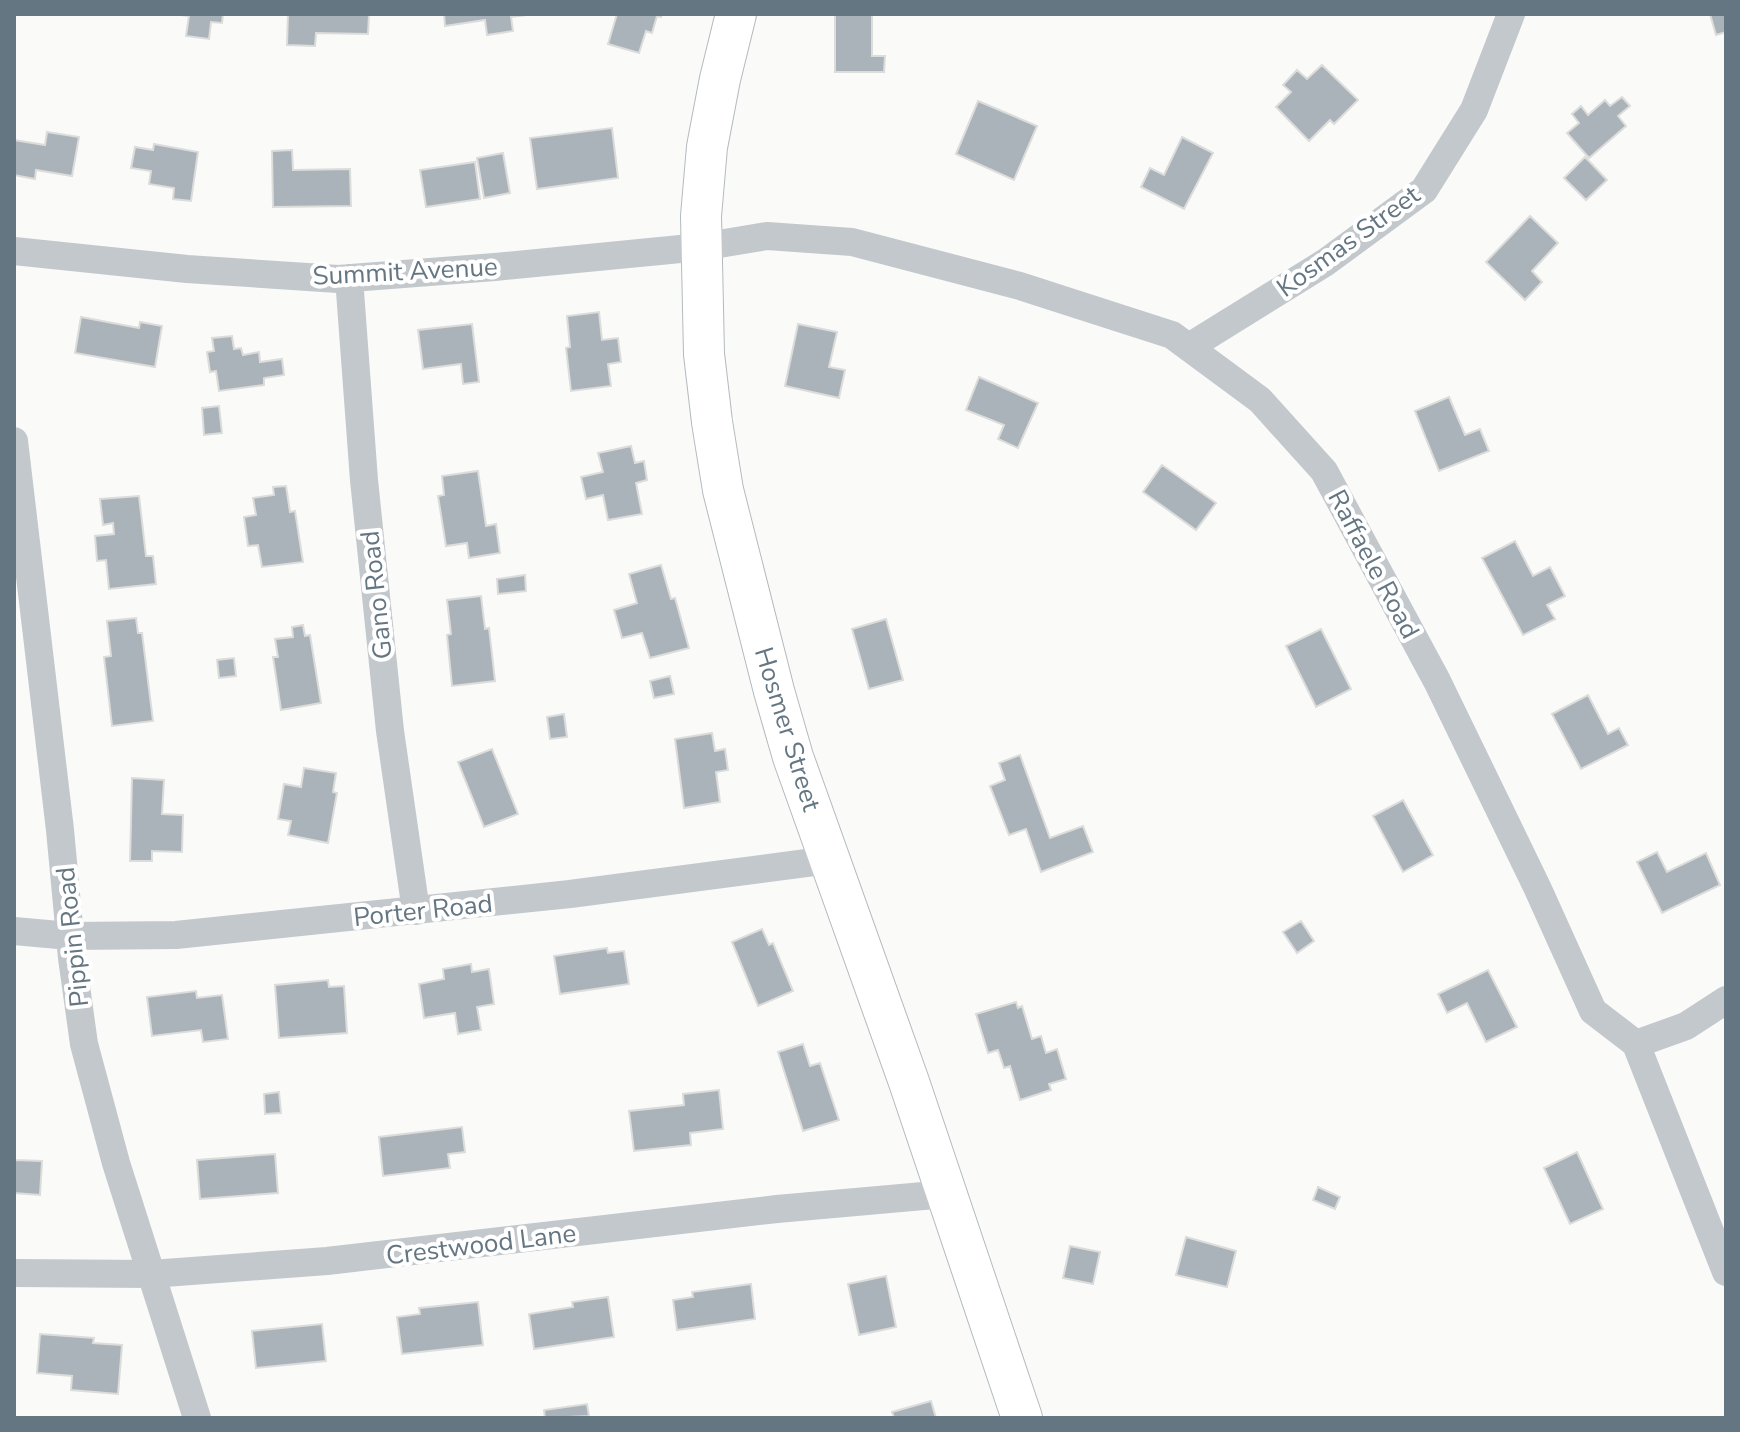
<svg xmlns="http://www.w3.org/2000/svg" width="1740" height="1432" font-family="'Nunito Sans',sans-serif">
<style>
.building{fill:#aab3b9;stroke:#dcdcda;stroke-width:2}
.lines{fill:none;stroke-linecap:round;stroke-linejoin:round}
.secondary-casing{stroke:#b3babf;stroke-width:42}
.street{stroke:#c3c8cc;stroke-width:28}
.secondary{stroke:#fff;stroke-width:40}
.labels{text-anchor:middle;stroke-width:8;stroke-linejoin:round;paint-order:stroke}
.street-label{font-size:26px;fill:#657683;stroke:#fff}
</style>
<rect width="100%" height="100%" fill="#fafaf8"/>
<!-- building -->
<path class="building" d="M171,14H223L222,23L211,22L209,39L186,36L189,16Z
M288,14H369L368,34L316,33L315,46L287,45Z
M444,14H526V15L511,17L513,31L487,35L485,20L445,26Z
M617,14H662L661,17L657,16L652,33L646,31L639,53L608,44Z
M835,14H872V56H885L884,72H835Z
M1710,14H1726V32L1716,35Z
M1322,65L1358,100L1334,124L1330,120L1309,141L1276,107L1291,92L1283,85L1297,70L1307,79Z
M1622,97L1630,106L1618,116L1626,126L1589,158L1567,133L1579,123L1572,114L1581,106L1588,115L1605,100L1610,106Z
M978,101L1037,126L1014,180L956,154Z
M612,128L618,178L537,189L530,138Z
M47,132L79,137L72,176L36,170L35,179L14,175V140L45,145Z
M1182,137L1213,153L1184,209L1141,187L1150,168L1164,175Z
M154,144L198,152L191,201L173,199L174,188L149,184L151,171L131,168L135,147L153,150Z
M292,150L293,170L350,169L351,206L273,207L272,151Z
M503,153L510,193L484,198L477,158Z
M1585,157L1607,180L1586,200L1564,178Z
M475,162L480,199L426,207L420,170Z
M1530,216L1558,243L1532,271L1542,282L1525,300L1486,262Z
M599,312L602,340L618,338L621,362L608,364L611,386L571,391L566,348L570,347L567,316Z
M81,317L139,328L140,322L162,326L155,367L75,353Z
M472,324L479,382L463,384L461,364L423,369L418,330Z
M798,324L837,332L829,367L845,370L839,398L785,386Z
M232,336L234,349L241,348L243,355L259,352L260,362L282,359L284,375L264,378V385L219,391L216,371L210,372L207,352L214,351L212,338Z
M979,377L1038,403L1018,448L998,439L1004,425L966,410Z
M1449,397L1465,435L1480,429L1489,451L1439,471L1415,411Z
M219,406L222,433L204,435L202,408Z
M631,446L635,463L644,461L647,480L636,483L642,514L608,520L603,495L586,499L581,477L603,472L598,453Z
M1162,465L1216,503L1196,530L1143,492Z
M478,471L486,526L496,524L500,553L469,558L467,543L446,546L438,496L444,495L442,476Z
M286,486L290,512L295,511L303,562L262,567L258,545L248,546L244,517L256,515L253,498L274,495L273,487Z
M139,496L146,556H153L156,584L109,589L106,560L97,561L95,536L114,534L113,523L103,525L100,499Z
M1515,541L1533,576L1550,567L1565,596L1547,605L1555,619L1523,635L1482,558Z
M661,565L671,599L675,598L689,648L650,658L642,633L622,638L614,610L637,603L629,574Z
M525,575L526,591L498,594L497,579Z
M481,596L485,629L489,628L495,681L452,686L447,635L451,634L447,600Z
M136,618L138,633H142L153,721L112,726L104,657L111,656L107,621Z
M886,619L903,680L869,689L852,629Z
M303,625L305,636L310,635L321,703L281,710L273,657H278L275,639L293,637L292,627Z
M1321,629L1351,689L1316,707L1286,646Z
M234,658L236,676L219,678L217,660Z
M670,676L674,694L654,698L650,681Z
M1588,695L1608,734L1619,728L1628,745L1581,769L1552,714Z
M564,714L567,737L550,739L547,717Z
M712,733L715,751L725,749L728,770L716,772L720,802L684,808L675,739Z
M492,749L518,814L484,827L458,762Z
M1020,755L1050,838L1083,826L1093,852L1041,872L1026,829L1009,835L990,786L1005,780L999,763Z
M304,768L336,773L333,792L337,793L328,843L288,835L291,821L278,819L284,784L301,787Z
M132,778L164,780L162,814L183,815L182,852L152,851V861H130Z
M1403,800L1433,855L1403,872L1373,816Z
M1657,852L1667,872L1706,853L1720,885L1662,913L1637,862Z
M1301,921L1314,941L1297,953L1283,932Z
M762,929L769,945L773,943L793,991L758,1006L732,942Z
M607,948L608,953L624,951L629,984L560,994L554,956Z
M471,964L472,972L489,969L494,1004L477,1007L481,1030L458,1034L455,1013L424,1018L419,984L444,979L443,969Z
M1488,970L1517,1027L1486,1042L1467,1003L1447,1013L1438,994Z
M328,980L329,987L344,986L347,1033L279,1038L275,985Z
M196,991L197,998L222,995L228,1039L203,1042L201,1030L152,1036L147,997Z
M1016,1002L1018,1008L1022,1006L1032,1039L1041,1036L1046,1053L1057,1049L1066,1079L1049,1084L1051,1090L1020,1100L1010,1066L1004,1068L998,1050L988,1053L976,1014Z
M803,1044L810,1066L820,1063L839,1120L803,1131L778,1052Z
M719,1090L723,1129L690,1133L691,1145L634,1151L629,1111L684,1105L683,1094Z
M279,1092L281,1113L265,1114L264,1094Z
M462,1127L465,1152L448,1154L450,1168L383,1176L379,1137Z
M1577,1152L1603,1209L1570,1224L1544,1168Z
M275,1154L278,1193L200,1199L197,1160Z
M14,1155L15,1160L42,1161L40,1195L14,1193Z
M1318,1187L1340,1197L1335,1209L1313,1200Z
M1186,1237L1236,1251L1227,1287L1176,1275Z
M1070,1246L1100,1252L1093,1284L1063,1278Z
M886,1276L896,1327L859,1335L848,1284Z
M751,1284L755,1319L677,1330L673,1300L693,1297L692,1292Z
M608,1297L614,1337L534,1349L529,1314L573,1307L572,1302Z
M478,1302L483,1345L402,1354L397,1317L420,1314L419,1308Z
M322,1324L326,1361L256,1368L252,1331Z
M40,1334L94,1338L93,1343L122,1345L118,1394L71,1390L72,1376L37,1373Z
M931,1401L936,1418H890L894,1417L892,1412Z
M587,1404L589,1416L545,1418L544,1410Z"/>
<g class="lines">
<!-- secondary casing -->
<g class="secondary-casing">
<path id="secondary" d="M736,14L720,79L707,147L701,216L704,354L712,422L723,490L774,691L793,757L909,1082L1022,1418"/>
</g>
<!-- street -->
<path class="street" d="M14,251L187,269L338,279L495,267L701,247L767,236L852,242L1020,286L1172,335L1260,400L1324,471L1437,681L1537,887L1593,1011L1636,1044L1726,1272
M349,278L364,480L390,731L416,911
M1189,347L1326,262L1424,190L1474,110L1511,14
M14,441L60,830L72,958L84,1044L116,1163L197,1418
M14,931L70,936L176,935L570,894L829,860
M1636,1044L1686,1026L1726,1000
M14,1273L151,1274L327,1261L777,1209L946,1194"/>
<!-- secondary -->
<use href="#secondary" class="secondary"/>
</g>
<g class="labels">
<!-- street labels -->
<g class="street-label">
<text transform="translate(1348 241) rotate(-36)" y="9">Kosmas Street</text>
<text transform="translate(405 271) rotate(-3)" y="9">Summit Avenue</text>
<text transform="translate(1374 564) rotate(62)" y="9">Raffaele Road</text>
<text transform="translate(376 595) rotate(-96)" y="9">Gano Road</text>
<text transform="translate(788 729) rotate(73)" y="9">Hosmer Street</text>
<text transform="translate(423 910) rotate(-6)" y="9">Porter Road</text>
<text transform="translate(72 937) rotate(-96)" y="9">Pippin Road</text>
<text transform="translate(481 1244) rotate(-7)" y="9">Crestwood Lane</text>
</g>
</g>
<!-- border -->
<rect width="1740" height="1432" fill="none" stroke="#657683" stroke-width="32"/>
</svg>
